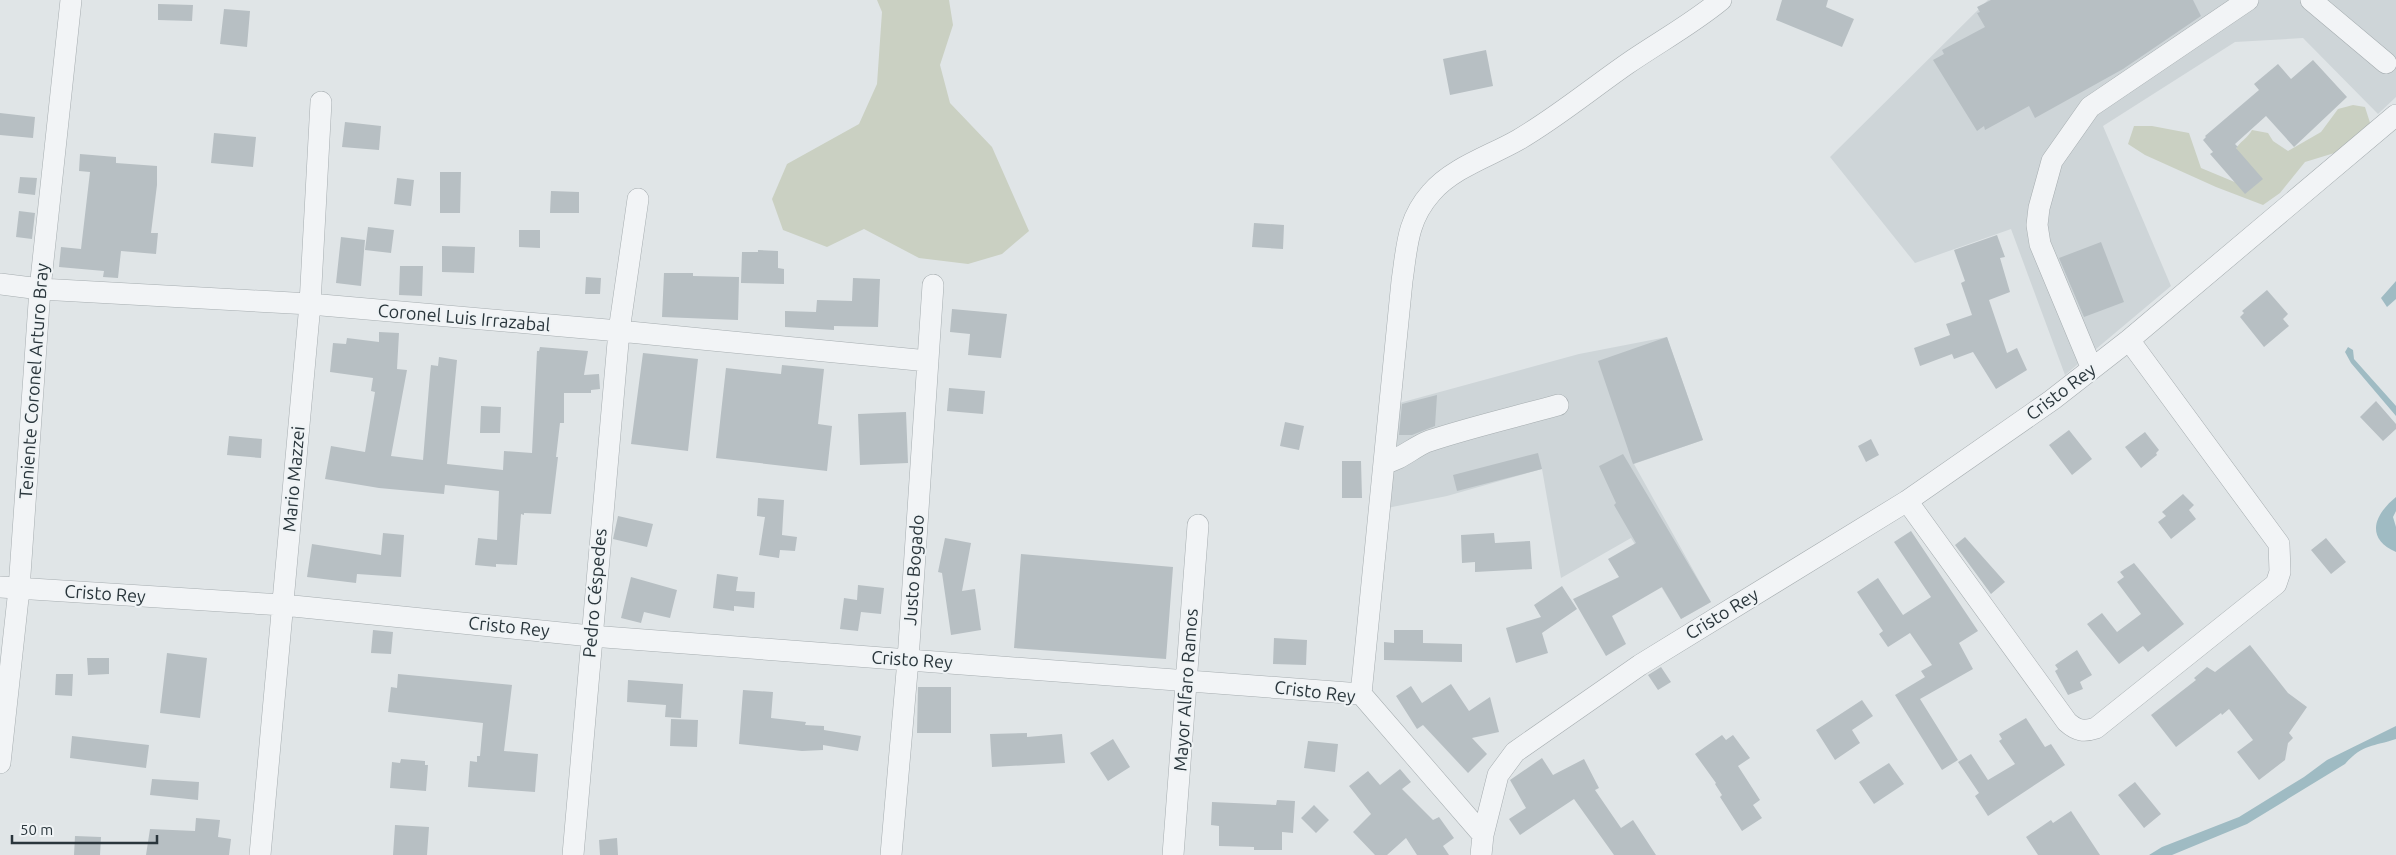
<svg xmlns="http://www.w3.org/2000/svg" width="2396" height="855" font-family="Ubuntu,sans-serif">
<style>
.built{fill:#ced5d8}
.green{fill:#cad0c2}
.water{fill:#9fbbc3}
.building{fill:#b7bfc3}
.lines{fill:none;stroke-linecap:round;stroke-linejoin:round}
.minor-casing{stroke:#a6adb0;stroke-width:22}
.minor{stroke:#f2f4f6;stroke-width:21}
.labels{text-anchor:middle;stroke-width:4;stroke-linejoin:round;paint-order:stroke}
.street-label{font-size:18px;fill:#2a363c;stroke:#eff3f5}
</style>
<rect width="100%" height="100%" fill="#e0e5e7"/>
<!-- built -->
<path class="built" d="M1988,0H2396V97L2378,114L2303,38L2235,42L2103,126L2171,286L2065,375L2011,229L1915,263L1830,157Z
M1667,337L1703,440L1634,464L1711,602L1681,619L1631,538L1561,578L1542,469L1447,496L1387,508L1392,405L1579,354Z"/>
<!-- green -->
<path class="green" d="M877,0H949L953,25L940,65L950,103L992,147L1029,231L1002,254L968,264L919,258L864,229L827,247L783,230L772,199L787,164L859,124L877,84L882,12Z
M2353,105L2365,107L2371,126L2341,151L2305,162L2280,193L2263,205L2216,187L2145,155L2128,144L2134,126H2152L2189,133L2201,168L2237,183C2236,173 2232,158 2236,149C2239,142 2248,138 2252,130L2268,133L2273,141L2288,151L2321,132L2338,109Z"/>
<!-- water -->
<path class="water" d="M2396,281V299L2387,307L2381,298Z
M2348,347L2353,350L2354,359L2396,406V416L2351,363L2345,352Z
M2396,497V511L2393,517L2396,527V552C2365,538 2374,515 2396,497Z
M2396,726V739C2373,747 2364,743 2345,764L2247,824L2172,855H2149L2162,847L2239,817L2304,777L2327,760Z"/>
<!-- building -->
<path class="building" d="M1782,0H1828L1826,7L1854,19L1842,47L1776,20Z
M1991,0H2193L2201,16L2123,69L2035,118L2029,106L1985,130L1984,126L1977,131L1933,60L1944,54L1942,50L1985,27L1977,13L1980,12L1977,7Z
M158,4L193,5L192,21L158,20Z
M224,9L250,11L247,47L220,44Z
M1486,50L1493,86L1450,95L1443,59Z
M2313,60L2347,97L2294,147L2266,116L2235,144L2238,147L2236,148L2263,179L2245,194L2210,154L2213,152L2203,140L2206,137L2205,136L2259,90L2254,84L2278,64L2291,79Z
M0,113L35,117L33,138L0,135Z
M345,122L381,126L379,150L342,147Z
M214,133L256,137L253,167L211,163Z
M80,154L116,157V163L157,166V185L151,233H158L156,254L121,251L118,278L103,277L104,271L59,267L61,247L81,249L90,172L79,171Z
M440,172H461L460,213H440Z
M20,177L37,178L35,195L18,193Z
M397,178L414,180L411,206L394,204Z
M551,191L579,192V213H550Z
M19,211L35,213L32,239L16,237Z
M1254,223L1284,225L1283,249L1252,247Z
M368,227L394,230L391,253L365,250Z
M519,230H540V248L519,247Z
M1997,235L2005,257L2000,258L2010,292L1989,300L2007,353L2017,348L2027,370L1996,389L1973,352L1954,359L1952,354L1920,366L1914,348L1950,335L1946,324L1972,315L1961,283L1965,281L1954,250Z
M341,237L365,240L361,286L336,283Z
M2101,242L2124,302L2084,317L2059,258Z
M442,246L475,247L474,273L442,272Z
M758,250L778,251V268L784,269V284L741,283L742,252H758Z
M400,266H423L422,296L399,295Z
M664,273H693V276L739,277L738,320L662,317Z
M586,277L601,278L600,294H585Z
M853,278L880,279L878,327L834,326V330L785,327V311L816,312L817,300L852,301Z
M2267,290L2288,314L2283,319L2289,326L2264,347L2240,317L2244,313L2242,311Z
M952,309L1007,314L1001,358L968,355L970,334L950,332Z
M379,332L399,333L397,369L407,370L391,456L423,460L430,374L431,365L438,366L439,357L457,360L447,464L503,470L504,451L532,453L537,351H539L540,347L588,351L584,375L599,374L600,389L591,390V393H564V423H560L556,457H558L551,514L524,513V515L521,514L517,565L496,564V567L475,565L478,538L497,540L499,491L445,485L444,494L379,488L325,479L331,446L365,452L375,392L371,391L373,378L330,372L333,343L346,344L347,338L379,342Z
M1667,337L1703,440L1633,464L1598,361Z
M643,353L698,359L688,451L631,444Z
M782,365L824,369L818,424L832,426L827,471L716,458L726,368L781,374Z
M949,388L985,391L983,414L947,411Z
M1437,395L1435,426L1412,435H1399L1402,404Z
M2376,401L2396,424V429L2383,441L2360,417Z
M481,406L501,407L500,433H480Z
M906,412L908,463L860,465L858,414Z
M1285,422L1304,426L1299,450L1280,446Z
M2069,430L2092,459L2072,475L2049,445Z
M2145,432L2159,450L2156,453L2157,455L2141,468L2125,447Z
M229,436L262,439L261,458L227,455Z
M1871,439L1879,455L1866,462L1858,446Z
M1538,453L1542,469L1457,491L1453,475Z
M1623,454L1711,602L1681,619L1662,587L1612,616L1626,644L1606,656L1573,599L1619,577L1608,559L1636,543L1614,505L1616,503L1599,466Z
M1342,461H1361L1362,498H1342Z
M2183,494L2194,505L2189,510L2196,519L2171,539L2158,522L2166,516L2162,512Z
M758,498L784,500L782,535L797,537L795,551L780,550L779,558L759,555L765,517L757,516Z
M618,516L653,524L647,547L613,539Z
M1911,531L1978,631L1959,643L1973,669L1920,699L1958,760L1942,770L1895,695L1925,677L1921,671L1932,665L1910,633L1888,647L1879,634L1883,631L1857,592L1878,578L1903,615L1931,597L1894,542Z
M383,533L404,535L401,577L357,574L356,583L307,577L312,544L381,555Z
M1494,533L1495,543L1530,541L1532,569L1475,572V562L1462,563L1461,535Z
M1965,537L2005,582L1991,594L1955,545Z
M945,538L971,543L962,591L975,589L981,630L951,635L942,573L938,572Z
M2326,538L2346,562L2331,574L2311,550Z
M1021,554L1173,567L1166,659L1014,648Z
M2134,563L2184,624L2148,652L2143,646L2119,664L2087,624L2102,613L2117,632L2141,614L2117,582L2124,577L2120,572Z
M717,574L738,577L736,591L755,592L754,608L734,606V611L713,608Z
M631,577L677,590L670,618L644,612L641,623L621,618Z
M858,585L884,588L881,614L861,612L858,631L840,629L844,598L857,600Z
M1562,586L1577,609L1542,633L1548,653L1516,663L1506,628L1541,617L1534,605Z
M373,630L393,632L391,654L371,653Z
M1394,630H1423V643L1462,644V662L1384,660V642L1394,643Z
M1274,638L1307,640L1306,665L1273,664Z
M2250,645L2288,693L2307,707L2289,733L2293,738L2288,743L2285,760L2259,780L2237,752L2253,740L2229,709L2222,715L2221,713L2176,747L2151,715L2196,680L2194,678L2207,667L2215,672Z
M2077,650L2092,675L2080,682L2083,689L2068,695L2055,671L2058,669L2055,665Z
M167,653L207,658L200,718L160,713Z
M87,658H109V674L88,675Z
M1661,667L1671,682L1658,690L1648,675Z
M56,674H73L72,696L55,695Z
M398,674L512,685L504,751L538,754L535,792L468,787L470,761L477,762V756H480L483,723L388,712L391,687L397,688Z
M628,680L683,684L681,718L665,717L666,705L627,702Z
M1451,684L1469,711L1490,697L1499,732L1472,738L1487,754L1468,773L1423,725L1417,729L1396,696L1411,686L1422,703Z
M918,687H951V733H917Z
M743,690L773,692L771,718L806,722L805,725L824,726V730L861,736L858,751L823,745V750L802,751L739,744Z
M1862,700L1873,716L1852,730L1860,743L1835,760L1816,730Z
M2026,718L2045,747L2051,744L2065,765L1988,816L1975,796L1979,793L1958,762L1971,754L1988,780L2015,764L1999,741L2002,739L1999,734Z
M671,719L698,720L697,747L670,746Z
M1027,733V737L1062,734L1065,763L992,767L990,734Z
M1722,735L1726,740L1733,735L1750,758L1738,766L1760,800L1753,805L1762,818L1742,831L1720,797L1722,795L1715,784L1716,783L1695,754Z
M72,736L149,745L146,768L70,758Z
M1113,739L1130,767L1108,781L1090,753Z
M1308,741L1338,744L1335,772L1304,768Z
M1542,758L1553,775L1584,759L1599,788L1595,790L1621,828L1633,820L1656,855H1614L1574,799L1520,835L1509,819L1526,808L1510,780Z
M401,759L425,761V765H428L426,791L390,788L392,762L400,763Z
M1889,763L1904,784L1874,804L1859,782Z
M1400,769L1411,782L1402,789L1433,820L1439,817L1454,838L1443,846L1449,855H1417L1406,838L1387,855H1375L1353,832L1371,814L1349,786L1368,771L1380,785Z
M152,779L199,782L198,800L150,795Z
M2135,782L2161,814L2144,828L2118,795Z
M1277,800L1295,801L1293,833L1282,832V850H1254V847L1219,846V826L1211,825L1212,802L1276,805Z
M1314,805L1329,820L1316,833L1301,818Z
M2071,811L2100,855H2038L2026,837L2051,820L2053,823Z
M196,818L220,820L218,837L231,839L229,855H146L150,829L195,831Z
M395,825L429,827L427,855H393Z
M75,836L101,837L100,855H74Z
M617,838L618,855H600L599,840Z"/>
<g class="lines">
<!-- minor casing -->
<g class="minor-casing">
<path id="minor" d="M2311,0L2386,63
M0,284L40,289L310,304L619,331L928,361
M2092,369L2040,244L2037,225L2039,208L2052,161L2090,107L2248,0
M1384,463C1401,460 1413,447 1429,441C1471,427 1515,417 1558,405
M1907,501L2067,722C2077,731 2084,732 2096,728L2276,584L2280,572L2279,544L2129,340
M0,587L283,605L591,636L1361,694L1483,835
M1361,694L1402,281C1407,247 1407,220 1431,193C1452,168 1490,156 1518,140C1556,118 1591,89 1627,64C1659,42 1692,24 1721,0
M0,763L19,589L40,289L71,0
M260,855L310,304L321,102
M573,855L619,331L638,199
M891,855L908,660L933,285
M1173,855L1198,525
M1481,855L1483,835L1498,775L1515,752L1640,665L1907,501L2052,400L2129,340L2396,115"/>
</g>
<!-- minor -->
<use href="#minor" class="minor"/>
</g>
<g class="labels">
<!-- street labels -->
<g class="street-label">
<text transform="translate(464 318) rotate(5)" y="6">Coronel Luis Irrazabal</text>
<text transform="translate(34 381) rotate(-86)" y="6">Teniente Coronel Arturo Bray</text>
<text transform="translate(2061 392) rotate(-37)" y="6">Cristo Rey</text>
<text transform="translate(294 479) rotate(-85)" y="6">Mario Mazzei</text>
<text transform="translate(914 570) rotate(-86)" y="6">Justo Bogado</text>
<text transform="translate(595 593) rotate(-85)" y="6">Pedro Céspedes</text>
<text transform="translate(105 594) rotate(4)" y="6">Cristo Rey</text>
<text transform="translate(1722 614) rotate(-31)" y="6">Cristo Rey</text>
<text transform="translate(509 627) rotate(6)" y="6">Cristo Rey</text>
<text transform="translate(912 660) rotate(4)" y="6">Cristo Rey</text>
<text transform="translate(1186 690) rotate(-86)" y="6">Mayor Alfaro Ramos</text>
<text transform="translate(1315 692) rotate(7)" y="6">Cristo Rey</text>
</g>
</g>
<!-- scale -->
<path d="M12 835v8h145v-8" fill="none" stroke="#2a363c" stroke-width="2.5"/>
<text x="20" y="835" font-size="15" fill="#2a363c" stroke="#eff3f5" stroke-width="4" paint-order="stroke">50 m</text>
</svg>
